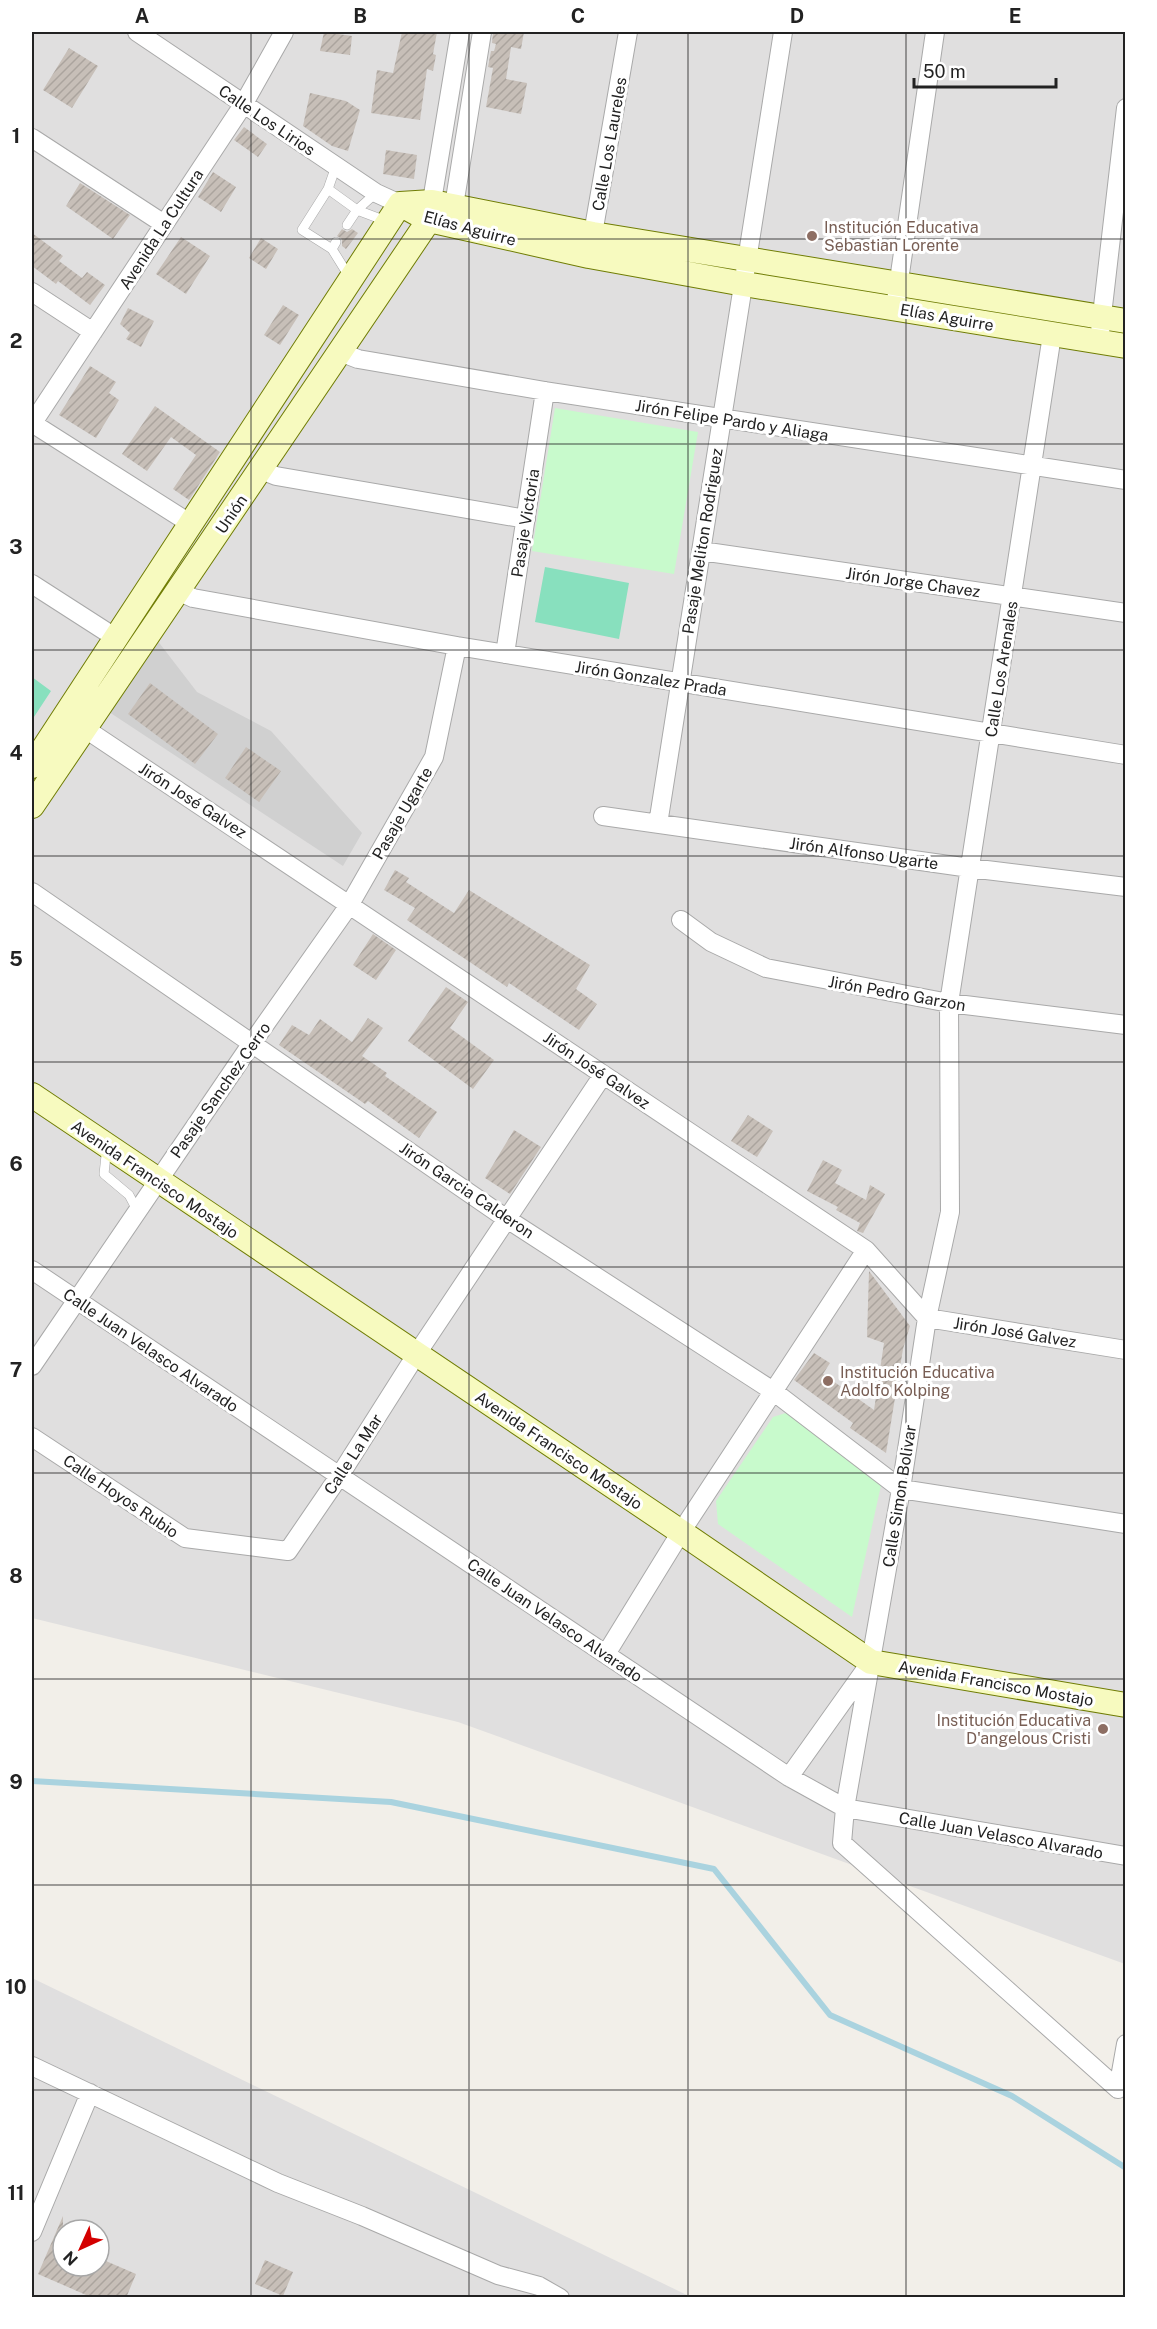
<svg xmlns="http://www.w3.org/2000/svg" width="1157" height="2329" font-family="'Public Sans',sans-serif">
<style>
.residential{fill:#e0dfdf;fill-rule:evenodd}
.religious{fill:#d0d0d0}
.park{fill:#c8facc}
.pitch{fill:#88e0be}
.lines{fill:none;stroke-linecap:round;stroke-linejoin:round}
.stream{stroke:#aad3df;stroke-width:6}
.building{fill:url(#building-hatch)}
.lane-casing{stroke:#a9a9a9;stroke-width:10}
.street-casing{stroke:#a9a9a9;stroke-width:20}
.secondary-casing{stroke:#707d05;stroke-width:26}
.lane{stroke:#fff;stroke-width:9}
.street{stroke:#fff;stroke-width:18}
.secondary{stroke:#f7fabf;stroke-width:24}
.grid{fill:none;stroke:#222;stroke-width:1.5;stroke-opacity:0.55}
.education-dot{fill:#8d6e63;stroke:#fff;stroke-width:2}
.labels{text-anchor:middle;stroke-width:6;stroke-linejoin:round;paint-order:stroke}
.street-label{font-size:16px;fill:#222;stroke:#fff}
.education-label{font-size:16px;fill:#785e54;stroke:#fff;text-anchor:start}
.neatline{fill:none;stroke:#222;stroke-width:2}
.grid-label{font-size:20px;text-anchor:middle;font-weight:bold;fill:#222}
</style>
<defs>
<pattern id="building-hatch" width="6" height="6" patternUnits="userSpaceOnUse" patternTransform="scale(1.5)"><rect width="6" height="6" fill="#c7bfb8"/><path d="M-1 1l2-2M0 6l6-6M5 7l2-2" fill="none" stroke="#aba49e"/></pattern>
</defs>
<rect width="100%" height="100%" fill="#f2efe9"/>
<!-- residential -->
<path class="residential" d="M32,32H1125V1964L458,1722L32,1618Z
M32,1978L691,2297H32ZM63,2230H99V2266H63Z"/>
<!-- religious -->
<path class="religious" d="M157,640L197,692L271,731L362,833L343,866L109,712Z"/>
<!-- park -->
<path class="park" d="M555,408L698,432L674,574L532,551Z
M789,1412L882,1481L852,1617L718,1524L716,1501L773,1417Z"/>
<!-- pitch -->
<path class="pitch" d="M545,567L629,583L619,639L535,622Z
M32,677L51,691L32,720Z"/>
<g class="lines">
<!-- stream -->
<path class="stream" d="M32,1781L391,1802L714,1869L830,2015L1012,2096L1126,2168"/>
</g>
<!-- building -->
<path class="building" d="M324,32L352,36L350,55L320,51Z
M402,32H437L433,54L436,55L433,71L427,69L420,120L371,113L377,70L393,73Z
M493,32H524L521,49L511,47L506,79L527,83L521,114L486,107L493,68L488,67L491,51H494L496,44L492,43Z
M69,48L98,66L72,108L43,90Z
M310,93L346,101L360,110L348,151L332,146L303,126Z
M244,127L267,144L258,157L234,140Z
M386,150L417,155L414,179L383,174Z
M213,172L236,187L221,212L198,197Z
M80,183L130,215L113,239L66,206Z
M342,229L347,232L352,229L358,233L346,249L342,246V239L337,236Z
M32,233L63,256L59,261L82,278L87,272L105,285L90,305L58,281L56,284L32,266Z
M181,237L210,256L186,294L156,274Z
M261,238L278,249L266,269L249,258Z
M283,305L299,315L280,345L264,335Z
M128,308L154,321L141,347L126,339L130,333L120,324Z
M90,366L116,382L109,393L119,400L96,438L59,415Z
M155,406L220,452L189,500L173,489L196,455L171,437L147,471L122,454Z
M150,683L218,734L195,764L128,714Z
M246,747L281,771L259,802L225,778Z
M395,870L409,878L406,882L454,913L469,890L590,965L576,989L597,1004L579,1030L509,983L507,987L407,920L415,908L384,890Z
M373,934L396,950L376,980L353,965Z
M446,987L468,1002L450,1028L494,1060L473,1089L408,1041Z
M368,1018L383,1028L362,1056L387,1073L385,1076L437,1112L419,1138L368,1101L365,1104L279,1045L292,1025L309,1035L320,1019L352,1042Z
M748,1115L773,1131L757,1157L731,1141Z
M514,1130L541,1147L510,1194L485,1178Z
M823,1160L842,1170L835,1183L866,1200L870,1185L885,1194L863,1233L857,1231L860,1223L836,1210L838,1207L807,1191Z
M869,1271L910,1326L903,1349L886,1453L850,1428L853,1423L794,1380L814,1353L830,1363L823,1374L874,1410L884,1343L867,1337Z
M63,2216V2266H99V2258L136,2274L126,2298H93L38,2274Z
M265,2260L293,2272L283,2296L255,2284Z"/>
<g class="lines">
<!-- lane casing -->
<g class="lane-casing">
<path id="lane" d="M336,166L328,189L357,210L376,193
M328,189L302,230L332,249
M347,225L357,210L386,221
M336,242L332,249L350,278
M107,1146L104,1174L129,1195L137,1210"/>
</g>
<!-- street casing -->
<g class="street-casing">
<path id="street" d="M137,32L376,193L400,204
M32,138L164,224
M430,213L460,32
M452,218L482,32
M591,245L628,32
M32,292L93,332
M895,308L935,32
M1052,335L949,1003L950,1212L927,1318L901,1489L845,1808L842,1843L1118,2089
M1099,341L1126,108
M340,352L358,359L545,391L1126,480
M32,423L191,524
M32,424L243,105L284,32
M261,470L276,476L526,519
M701,551L1126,613
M32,584L116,638
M178,591L193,598L457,646L1126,755
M505,654L545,391
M84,728L866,1250L927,1318L1126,1350
M603,816L970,868L1126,887
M658,824L783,32
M32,892L507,1219L773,1391L901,1489L1126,1524
M681,920L711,942L766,968L949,1003L1126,1025
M32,1270L789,1777L845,1808L1126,1856
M32,1366L252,1043L350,904L434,757L457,646
M32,1437L185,1538L288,1551L340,1475L416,1355L603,1075
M606,1654L681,1532L866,1250
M789,1777L868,1666
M32,2066L278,2183L362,2216L498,2275L539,2286L560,2298
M1118,2089L1126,2044
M32,2232L90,2093"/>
</g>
<!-- secondary casing -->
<g class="secondary-casing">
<path id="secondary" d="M400,204L429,220L589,256L744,284L1126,346
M400,204L432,202L593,234L1126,321
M32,766L400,204
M32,806L429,220
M32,1095L681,1532L871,1662L1126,1705"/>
</g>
<!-- lane -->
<use href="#lane" class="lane"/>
<!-- street -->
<use href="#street" class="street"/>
<!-- secondary -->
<use href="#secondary" class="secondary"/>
</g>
<!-- grid -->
<path class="grid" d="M251,32V2298M469,32V2298M688,32V2298M906,32V2298M32,239H1126M32,444H1126M32,650H1126M32,856H1126M32,1062H1126M32,1267H1126M32,1473H1126M32,1679H1126M32,1885H1126M32,2090H1126"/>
<!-- markers -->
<g class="education-dot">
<circle cx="812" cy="236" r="6"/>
<circle cx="828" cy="1381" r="6"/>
<circle cx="1103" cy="1729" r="6"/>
</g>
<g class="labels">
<!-- street labels -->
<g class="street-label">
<text transform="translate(267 120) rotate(34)" y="6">Calle Los Lirios</text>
<text transform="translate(609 144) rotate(-80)" y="6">Calle Los Laureles</text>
<text transform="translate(470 228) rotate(15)" y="6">Elías Aguirre</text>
<text transform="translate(161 229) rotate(-57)" y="6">Avenida La Cultura</text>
<text transform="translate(947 317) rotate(10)" y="6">Elías Aguirre</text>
<text transform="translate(732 420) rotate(9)" y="6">Jirón Felipe Pardo y Aliaga</text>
<text transform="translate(231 514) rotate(-56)" y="6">Unión</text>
<text transform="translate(525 523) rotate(-81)" y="6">Pasaje Victoria</text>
<text transform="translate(702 541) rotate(-81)" y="6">Pasaje Meliton Rodriguez</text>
<text transform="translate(913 582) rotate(8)" y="6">Jirón Jorge Chavez</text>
<text transform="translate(1001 669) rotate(-81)" y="6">Calle Los Arenales</text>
<text transform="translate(651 678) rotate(9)" y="6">Jirón Gonzalez Prada</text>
<text transform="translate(193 800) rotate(33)" y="6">Jirón José Galvez</text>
<text transform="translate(402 813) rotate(-60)" y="6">Pasaje Ugarte</text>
<text transform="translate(864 853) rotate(8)" y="6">Jirón Alfonso Ugarte</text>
<text transform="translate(897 993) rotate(10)" y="6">Jirón Pedro Garzon</text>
<text transform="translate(597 1070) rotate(34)" y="6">Jirón José Galvez</text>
<text transform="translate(220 1090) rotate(-55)" y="6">Pasaje Sanchez Cerro</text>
<text transform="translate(155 1179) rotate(34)" y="6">Avenida Francisco Mostajo</text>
<text transform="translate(467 1190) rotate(34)" y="6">Jirón Garcia Calderon</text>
<text transform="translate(1015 1332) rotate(9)" y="6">Jirón José Galvez</text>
<text transform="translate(151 1350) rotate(34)" y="6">Calle Juan Velasco Alvarado</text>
<text transform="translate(559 1450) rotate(34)" y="6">Avenida Francisco Mostajo</text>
<text transform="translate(353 1454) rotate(-57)" y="6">Calle La Mar</text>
<text transform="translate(121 1496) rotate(34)" y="6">Calle Hoyos Rubio</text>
<text transform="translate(899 1496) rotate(-81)" y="6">Calle Simon Bolivar</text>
<text transform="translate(555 1620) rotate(34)" y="6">Calle Juan Velasco Alvarado</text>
<text transform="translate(996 1683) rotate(10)" y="6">Avenida Francisco Mostajo</text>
<text transform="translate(1001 1835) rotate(10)" y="6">Calle Juan Velasco Alvarado</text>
</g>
<!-- education labels -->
<g class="education-label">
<text x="824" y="233">Institución Educativa<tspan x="824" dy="18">Sebastian Lorente</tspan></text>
<text x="840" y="1378">Institución Educativa<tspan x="840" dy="18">Adolfo Kolping</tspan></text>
<text x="1091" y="1726" text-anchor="end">Institución Educativa<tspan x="1091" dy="18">D'angelous Cristi</tspan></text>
</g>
</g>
<!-- border -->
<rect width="1157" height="2329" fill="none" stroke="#ffffff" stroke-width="66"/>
<!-- north arrow -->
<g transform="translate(81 2248) rotate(225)"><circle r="28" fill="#ffffff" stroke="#a7a7a7" stroke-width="1.5"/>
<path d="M0-4.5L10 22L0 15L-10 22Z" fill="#d40000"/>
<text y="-9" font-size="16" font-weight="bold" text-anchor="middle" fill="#222222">N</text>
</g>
<!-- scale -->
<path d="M914 78v9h142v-9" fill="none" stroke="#222222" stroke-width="3"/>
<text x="923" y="78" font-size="18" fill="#222222" stroke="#ffffff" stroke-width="4.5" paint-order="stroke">50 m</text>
<rect x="33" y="33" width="1091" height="2263" class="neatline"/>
<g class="grid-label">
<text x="142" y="23">A</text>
<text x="360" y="23">B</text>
<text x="578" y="23">C</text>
<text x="797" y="23">D</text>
<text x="1015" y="23">E</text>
<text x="16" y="143">1</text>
<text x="16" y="348">2</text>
<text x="16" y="554">3</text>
<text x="16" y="760">4</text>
<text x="16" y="966">5</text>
<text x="16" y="1171">6</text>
<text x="16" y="1377">7</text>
<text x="16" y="1583">8</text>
<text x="16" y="1789">9</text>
<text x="16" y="1994">10</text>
<text x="16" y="2200">11</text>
</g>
</svg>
